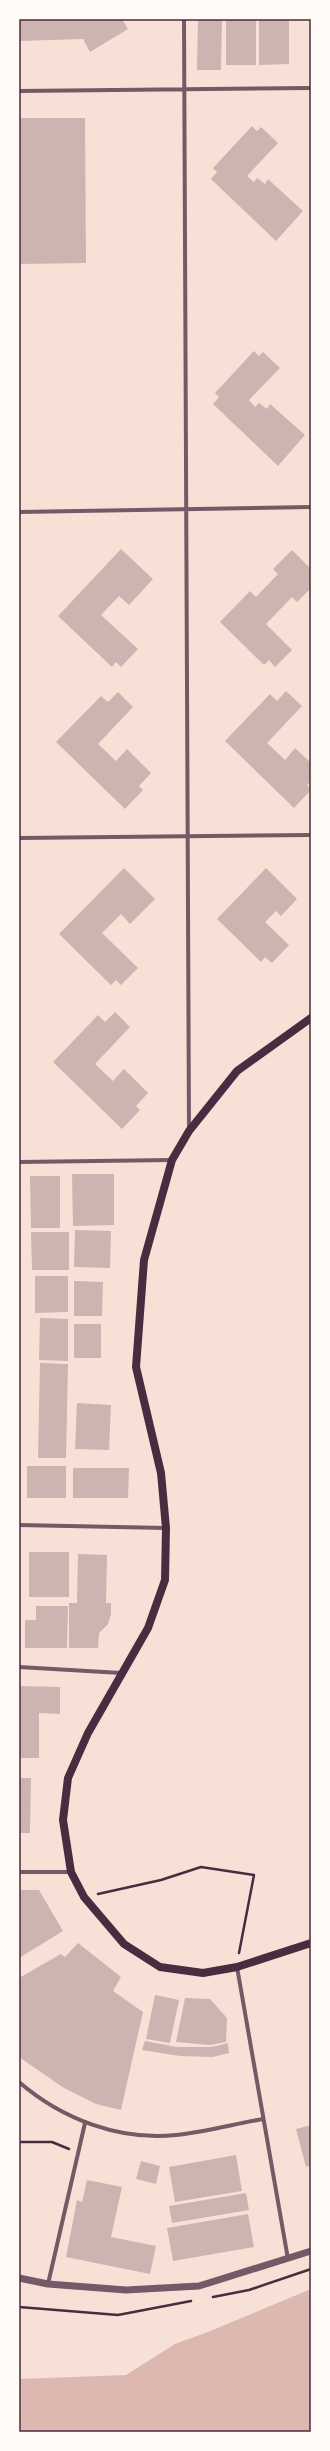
<svg xmlns="http://www.w3.org/2000/svg" width="330" height="2451" font-family="Signika,sans-serif">
<style>
.water{fill:#dcb8b0}
.building{fill:#ccb4b1}
.lines{fill:none;stroke-linecap:round;stroke-linejoin:round}
.path{stroke:#4a2c40;stroke-width:2.5}
.minor{stroke:#755966;stroke-width:4}
.tertiary{stroke:#755966;stroke-width:7}
.secondary{stroke:#4a2c40;stroke-width:8}
.neatline{fill:none;stroke:#4a2c40;stroke-width:1.5}
</style>
<rect width="100%" height="100%" fill="#f7e1d7"/>
<!-- water -->
<path class="water" d="M311,2289V2432H19V2379L126,2375L175,2344L208,2332Z"/>
<!-- building -->
<path class="building" d="M19,19H122L128,29L90,52L83,39L19,41Z
M198,19H222L221,70H197Z
M226,19H256V65H226Z
M259,19H289V64L259,65Z
M19,118H85L86,263L19,264Z
M252,126L257,131L261,127L278,143L247,176L254,182L257,178L265,184L268,179L303,211L276,241L211,179L217,172L213,168Z
M254,351L259,356L263,352L280,368L249,400L255,407L259,403L267,409L270,404L305,435L278,466L213,404L219,397L215,393Z
M121,549L153,579L129,605L119,596L101,615L138,649L121,667L116,662L112,667L58,616Z
M292,550L311,569V588L297,602L292,597L266,624L292,650L275,667L269,660L264,665L220,622L250,591L256,597L278,574L273,569Z
M286,691L302,706L267,743L285,760L295,748L311,763V781L307,785L311,790L294,808L225,741L270,694L277,701Z
M118,692L133,707L98,744L116,761L127,749L151,773L139,786L143,790L125,809L56,742L101,696L108,702Z
M124,868L155,899L130,924L121,914L102,933L138,968L121,985L116,980L111,985L59,934Z
M266,868L297,899L281,916L276,911L265,922L289,945L272,963L265,957L261,962L217,919Z
M115,1012L130,1027L95,1064L113,1081L124,1069L148,1093L136,1106L140,1110L122,1129L53,1062L98,1015L105,1022Z
M72,1174H114V1225L73,1226Z
M30,1176H60V1228H31Z
M75,1230L111,1231L110,1268L74,1267Z
M31,1232H69V1270H32Z
M35,1276H68V1312L35,1313Z
M74,1281L103,1282L102,1316H74Z
M40,1318L68,1319V1361L39,1360Z
M74,1324H101V1358H74Z
M40,1363L68,1364L66,1458H38Z
M77,1403L111,1405L109,1450L75,1449Z
M27,1466H66V1498H27Z
M73,1468H129L128,1498H73Z
M29,1552H69V1597H29Z
M78,1554L107,1555L106,1603H111V1614L108,1624L99,1633L98,1648H69V1603H77Z
M36,1606H68L67,1648H25V1620H36Z
M19,1686L60,1687V1714L39,1713V1758H19Z
M19,1778H31L30,1833H19Z
M19,1890H39L63,1931L19,1958Z
M78,1943L121,1977L113,1991L143,2012L121,2110L96,2104L64,2088L19,2057V1978L61,1954L65,1957Z
M155,1995L179,2000L170,2043L146,2039Z
M185,1998L210,1999L227,2018L226,2042L210,2045L176,2042Z
M145,2041L177,2047H212L228,2043L229,2053L213,2057L180,2056L142,2050Z
M311,2125V2165L306,2167L296,2129Z
M236,2155L242,2191L175,2202L169,2167Z
M141,2161L160,2166L156,2184L136,2179Z
M87,2180L122,2187L111,2237L156,2246L150,2274L66,2257L77,2200L82,2202Z
M246,2193L249,2210L172,2223L169,2206Z
M248,2214L254,2247L173,2261L167,2228Z"/>
<g class="lines">
<!-- path -->
<path class="path" d="M98,1894L161,1880L201,1867L254,1875L239,1953
M19,2142H52L69,2149
M213,2297L249,2290L311,2269
M19,2307L118,2315L191,2301"/>
<!-- minor -->
<path class="minor" d="M184,19L189,1129
M19,91L311,88
M19,512L311,507
M19,838L311,835
M19,1162L172,1160
M19,1525L166,1528
M19,1667L121,1673
M19,1872H71
M237,1967L288,2259
M19,2082C62,2119 119,2141 176,2135C205,2132 234,2124 263,2119
M48,2284L85,2123"/>
<!-- tertiary -->
<path class="tertiary" d="M19,2278L48,2284L126,2290L199,2286L311,2251"/>
<!-- secondary -->
<path class="secondary" d="M311,1018L237,1071L189,1131L172,1160L144,1260L136,1367L161,1473L166,1528L165,1580L148,1628L88,1733L68,1778L63,1820L71,1872L84,1897L124,1944L160,1967L203,1973L237,1967L311,1943"/>
</g>
<!-- border -->
<rect width="330" height="2451" fill="none" stroke="#fffaf5" stroke-width="40"/>
<rect x="20" y="20" width="290" height="2411" class="neatline"/>
</svg>
